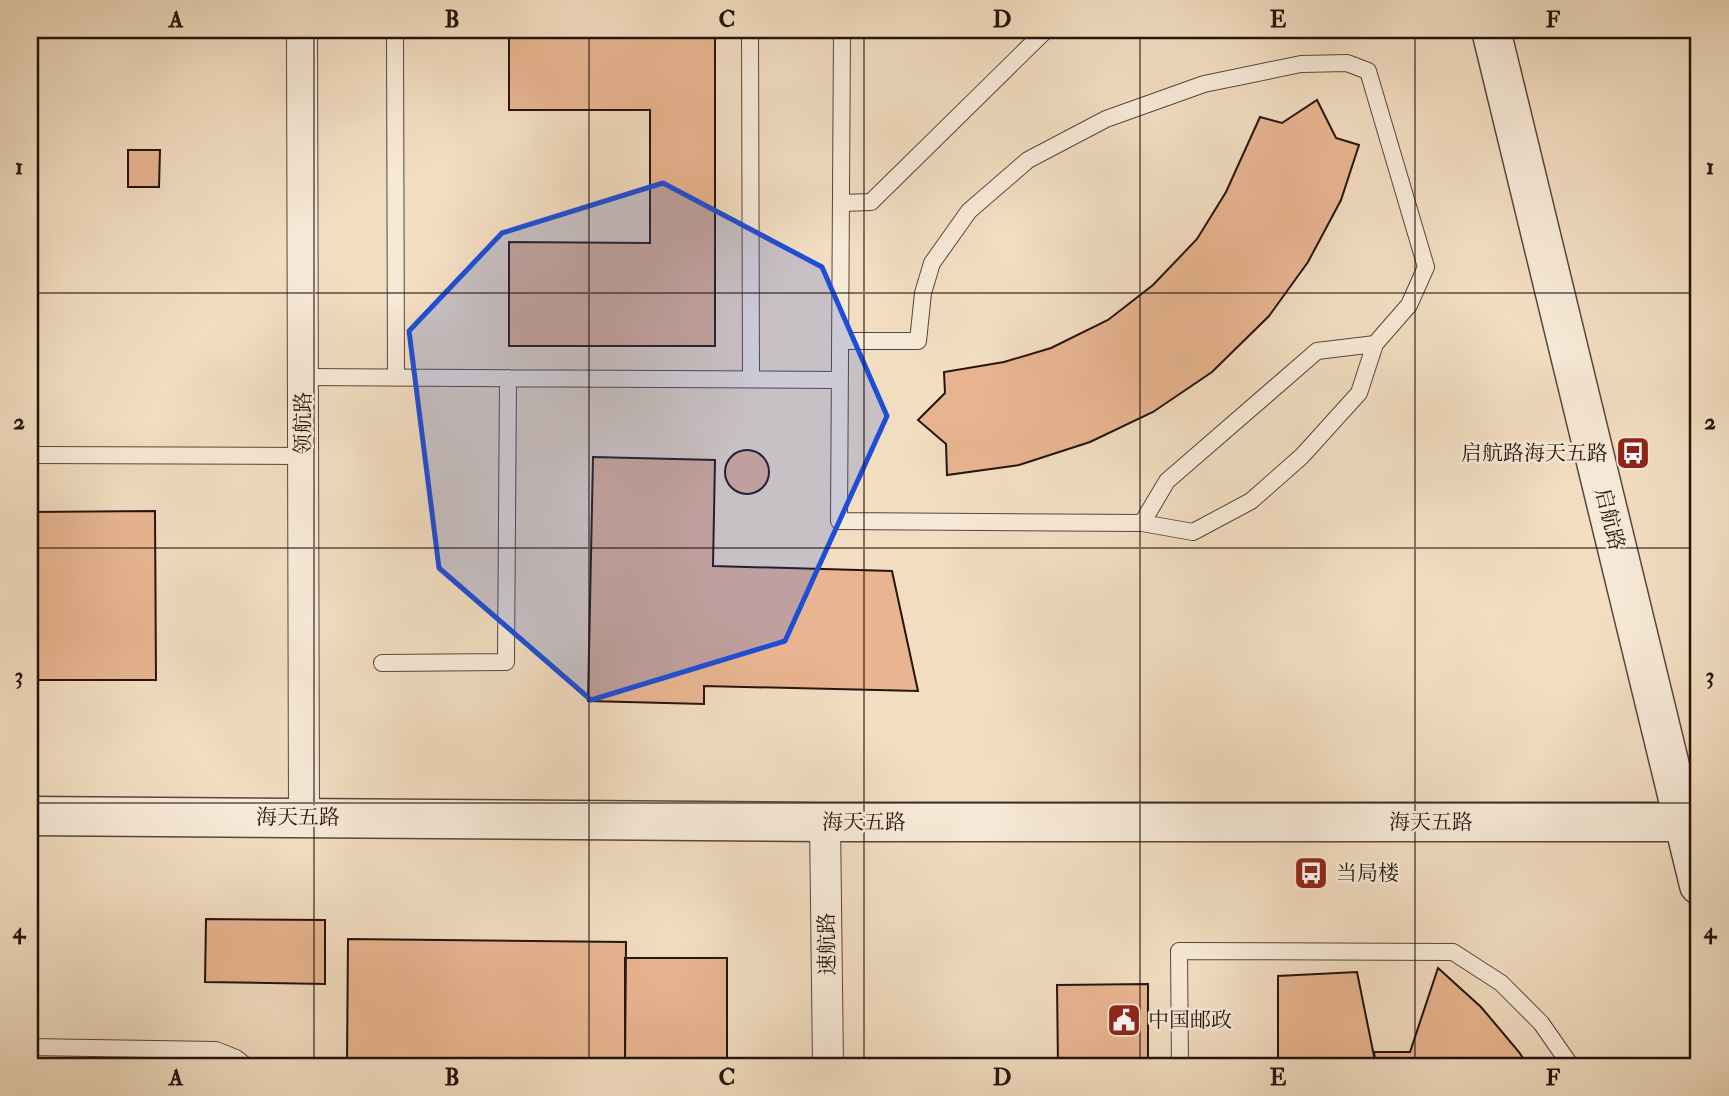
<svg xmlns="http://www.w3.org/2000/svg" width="1729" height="1096" font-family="'IM FELL Double Pica','Noto Serif SC',serif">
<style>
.building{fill:#e8b590;stroke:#25140e;stroke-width:2}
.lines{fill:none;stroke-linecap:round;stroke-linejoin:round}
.service-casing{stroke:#58463b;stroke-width:18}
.minor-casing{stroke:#58463b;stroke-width:32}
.tertiary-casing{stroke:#58463b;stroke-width:41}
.service{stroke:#f7e9d7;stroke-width:16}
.minor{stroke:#f7e9d7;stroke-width:30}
.tertiary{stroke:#f7e9d7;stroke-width:38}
.marked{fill:#1d4ed8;fill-opacity:0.2;stroke:#1d4ed8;stroke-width:5;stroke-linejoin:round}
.grid{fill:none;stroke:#25140e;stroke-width:2;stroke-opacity:0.55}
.labels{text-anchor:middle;stroke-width:5;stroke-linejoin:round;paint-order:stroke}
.street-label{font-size:21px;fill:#25140e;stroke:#f7e9d7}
.poi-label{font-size:21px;fill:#25140e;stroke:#f7e9d7;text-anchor:start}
.neatline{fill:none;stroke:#25140e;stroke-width:2.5}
.grid-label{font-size:23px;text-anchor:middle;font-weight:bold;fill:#25140e}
</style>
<rect width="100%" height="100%" fill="#f2ddc1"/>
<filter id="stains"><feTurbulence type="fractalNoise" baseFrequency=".00286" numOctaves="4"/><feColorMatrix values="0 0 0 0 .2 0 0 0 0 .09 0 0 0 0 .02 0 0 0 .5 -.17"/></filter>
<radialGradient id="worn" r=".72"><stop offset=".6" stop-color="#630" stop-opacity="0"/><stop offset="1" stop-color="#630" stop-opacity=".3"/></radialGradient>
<!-- building -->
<path class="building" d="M509,30H715V346H509V242L650,243V110H509Z
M1317,100L1336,138L1359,145L1341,200L1308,262L1269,316L1212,372L1153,412L1090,442L1019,465L947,475L946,444L918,420L945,393L944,372L1004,362L1051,348L1108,320L1153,285L1197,239L1226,192L1260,117L1282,123Z
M128,150H160L159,187H128Z
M725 472a22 22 0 1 1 44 0a22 22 0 1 1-44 0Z
M593,457L715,460L713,566L892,571L918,691L704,686V704L588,701Z
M155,511L156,680H30V512Z
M206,919L325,920V984L205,982Z
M348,939L626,942L625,1066H347Z
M625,958H727V1066H625Z
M1438,968L1481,1007L1519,1052L1528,1066H1376L1374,1052H1410Z
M1357,972L1376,1066H1278V976Z
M1148,984V1066H1058L1057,985Z"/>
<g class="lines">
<!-- service casing -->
<g class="service-casing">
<path id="service" d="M395,30L396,378
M750,30L751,379
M841,203L871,202L1046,30
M840,341H918L923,293L932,263L969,211L1028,160L1106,119L1204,84L1301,64L1347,63L1368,71L1426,267L1409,305L1375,344L1359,393L1302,456L1251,501L1193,532L1142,523L839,521L842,30
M303,377L840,380
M30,455L303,456
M1142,523L1167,481L1317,351L1375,344
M382,663L506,662L508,378
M30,1047L216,1050L236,1058L246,1066
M1180,1066L1179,951L1453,952L1501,983L1541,1023L1571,1066"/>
</g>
<!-- minor casing -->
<g class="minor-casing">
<path id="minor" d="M302,30L304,817
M825,822L828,1066"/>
</g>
<!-- tertiary casing -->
<g class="tertiary-casing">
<path id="tertiary" d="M1491,30L1699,885
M30,816L825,822H1699"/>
</g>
<!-- service -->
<use href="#service" class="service"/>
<!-- minor -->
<use href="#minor" class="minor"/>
<!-- tertiary -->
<use href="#tertiary" class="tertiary"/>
</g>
<!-- marked area -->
<path class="marked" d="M663,183L822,267L887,416L785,641L591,700L439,568L409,331L502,233Z"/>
<!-- grid -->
<path class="grid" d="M314,30V1066M589,30V1066M864,30V1066M1140,30V1066M1415,30V1066M30,293H1699M30,548H1699M30,803H1699"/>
<!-- icons -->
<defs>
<g id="bus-square" transform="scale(1.75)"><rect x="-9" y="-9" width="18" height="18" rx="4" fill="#8f2418" stroke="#f7e9d7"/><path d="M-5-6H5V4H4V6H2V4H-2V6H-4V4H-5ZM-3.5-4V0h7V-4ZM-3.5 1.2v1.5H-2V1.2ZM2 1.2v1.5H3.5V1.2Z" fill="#fff"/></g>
<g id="civic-square" transform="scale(1.75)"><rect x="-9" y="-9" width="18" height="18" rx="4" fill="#8f2418" stroke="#f7e9d7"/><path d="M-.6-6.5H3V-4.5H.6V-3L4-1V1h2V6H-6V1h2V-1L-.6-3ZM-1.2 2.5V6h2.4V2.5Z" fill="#fff"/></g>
</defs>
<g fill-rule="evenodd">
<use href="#bus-square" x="1633" y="453"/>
<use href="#bus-square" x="1311" y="873"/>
<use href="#civic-square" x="1124" y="1020"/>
</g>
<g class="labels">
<!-- street labels -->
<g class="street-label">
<text transform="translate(303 423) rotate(-90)" y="7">领航路</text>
<text transform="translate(1610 519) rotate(76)" y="7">启航路</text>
<text x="298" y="824">海天五路</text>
<text x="864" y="829">海天五路</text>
<text x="1431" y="829">海天五路</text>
<text transform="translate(827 944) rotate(-91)" y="7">速航路</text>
</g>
<!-- poi labels -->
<g class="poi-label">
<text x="1608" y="460" text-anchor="end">启航路海天五路</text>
<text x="1336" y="880">当局楼</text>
<text x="1148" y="1027">中国邮政</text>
</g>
</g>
<!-- margin -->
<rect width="1729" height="1096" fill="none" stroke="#f2ddc1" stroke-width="77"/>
<rect x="38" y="38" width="1652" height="1020" class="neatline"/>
<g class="grid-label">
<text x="176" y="27">A</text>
<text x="452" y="27">B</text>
<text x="727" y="27">C</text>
<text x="1002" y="27">D</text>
<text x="1278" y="27">E</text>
<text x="1553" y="27">F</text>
<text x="19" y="174">1</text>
<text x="1710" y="174">1</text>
<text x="19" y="429">2</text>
<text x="1710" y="429">2</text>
<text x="19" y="683">3</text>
<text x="1710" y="683">3</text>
<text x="19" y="938">4</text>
<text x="1710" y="938">4</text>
<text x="176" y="1085">A</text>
<text x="452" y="1085">B</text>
<text x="727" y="1085">C</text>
<text x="1002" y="1085">D</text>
<text x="1278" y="1085">E</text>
<text x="1553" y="1085">F</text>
</g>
<rect width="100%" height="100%" filter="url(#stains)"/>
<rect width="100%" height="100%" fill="url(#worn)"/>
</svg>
